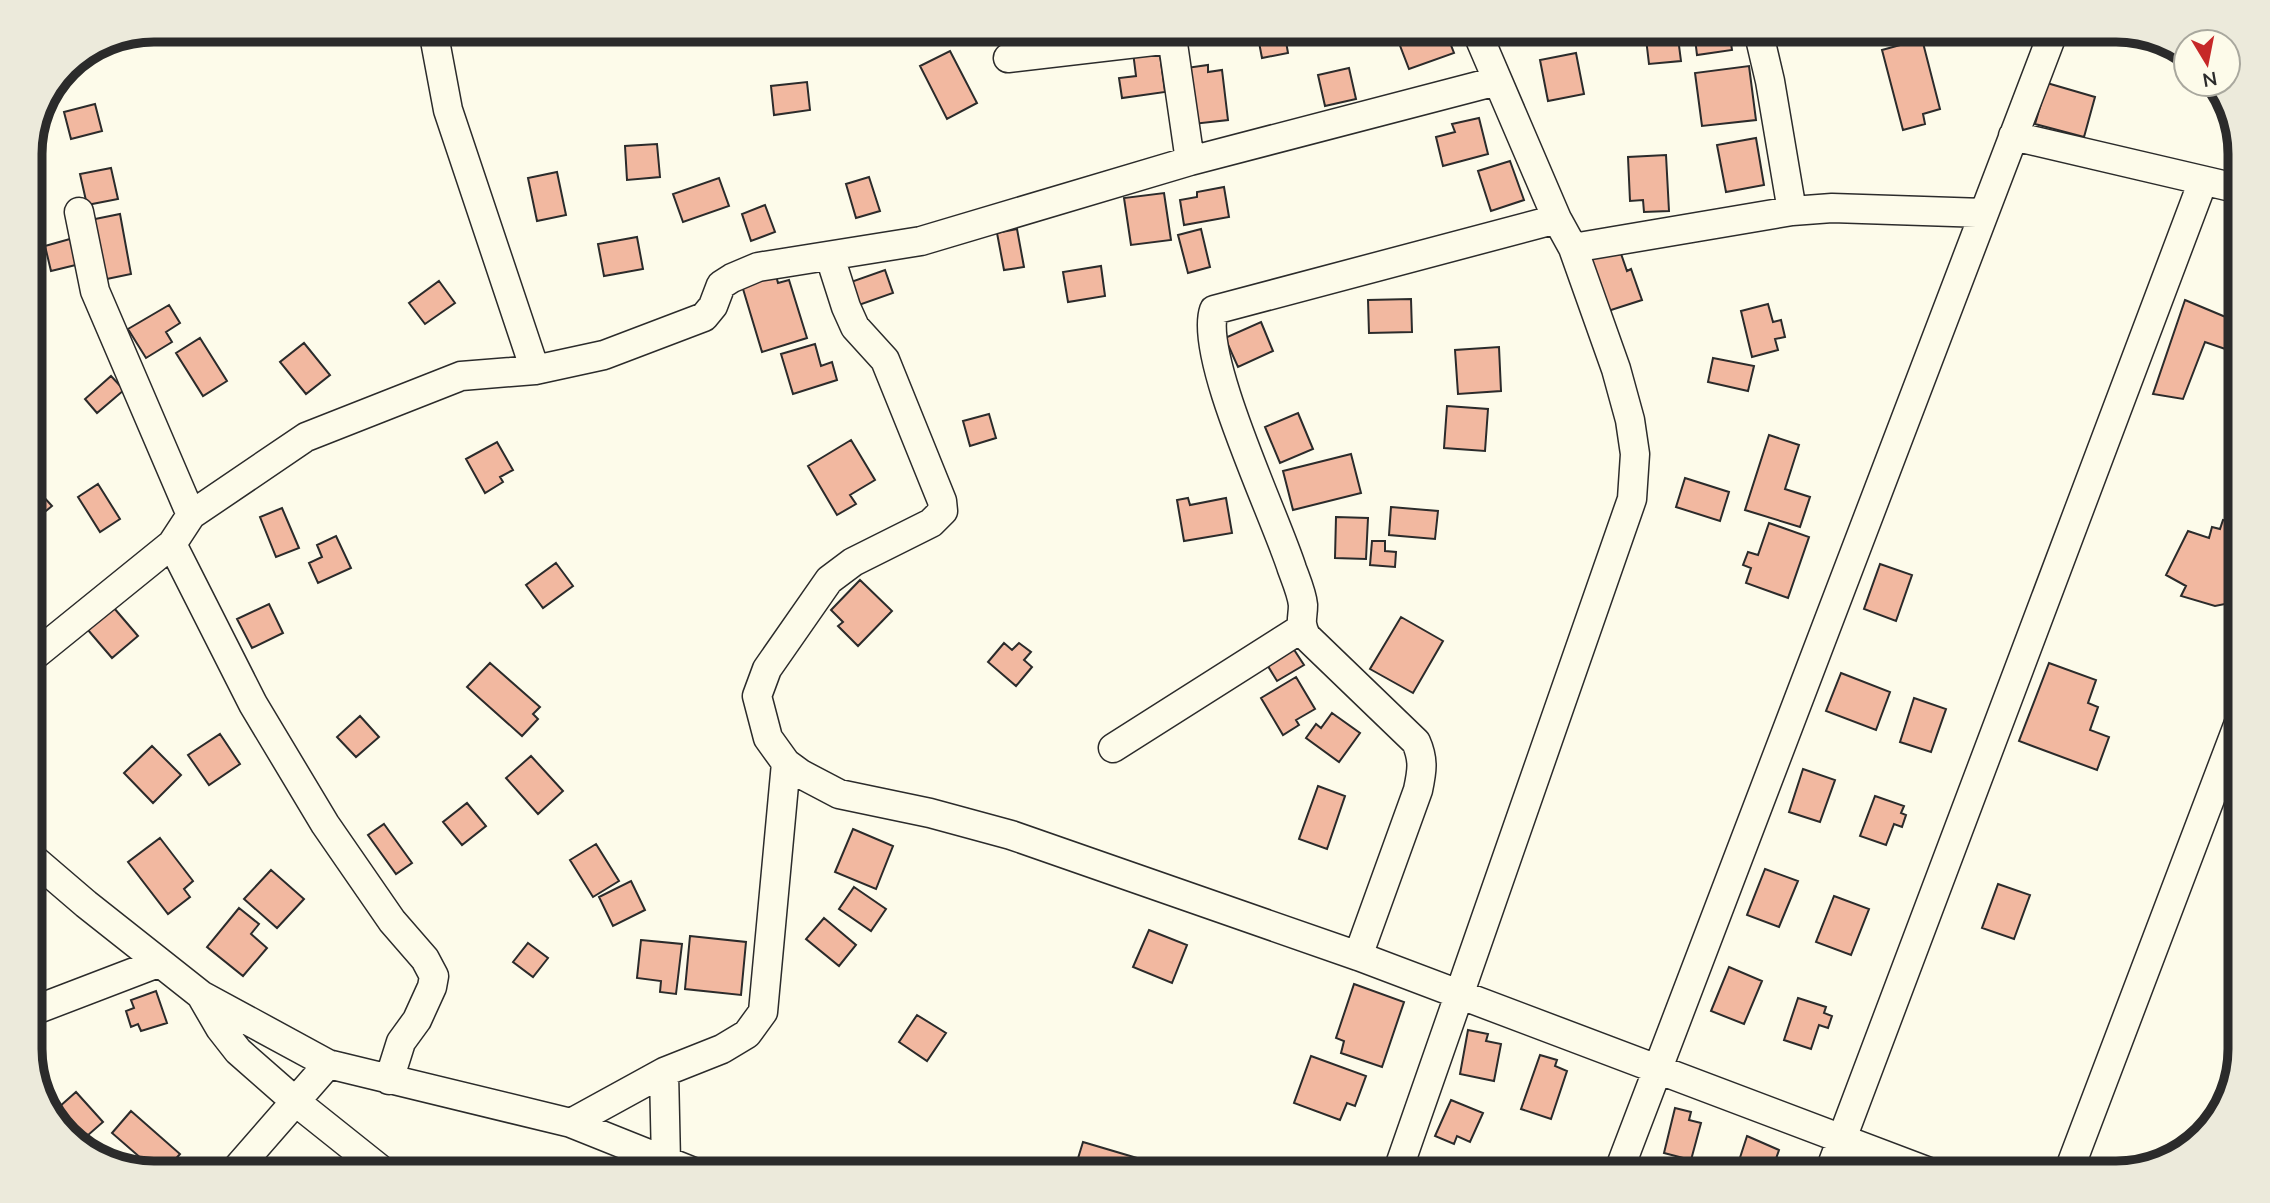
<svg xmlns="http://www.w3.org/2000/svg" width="2270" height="1203" font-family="Mulish,sans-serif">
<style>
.building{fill:#f2b8a0;stroke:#2b2b2b;stroke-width:2}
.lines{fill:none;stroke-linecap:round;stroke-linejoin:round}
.minor-casing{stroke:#2b2b2b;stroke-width:31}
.minor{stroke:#fdfbea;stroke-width:28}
.rim{fill:none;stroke:#2b2b2b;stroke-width:9}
</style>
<rect width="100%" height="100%" fill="#fdfbea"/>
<!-- building -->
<path class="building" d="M493,30H524L525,35L494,38Z
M1266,30H1284L1288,53L1262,58L1257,32Z
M1394,30H1445L1454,53L1409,69Z
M1645,30H1677L1681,61L1649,64Z
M1694,30H1729L1732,50L1697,55Z
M2087,30H2116L2132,33L2128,45Z
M1922,39L1940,109L1923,114L1925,124L1903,130L1882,50Z
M1159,48L1165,92L1122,98L1119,78L1136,76L1133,52Z
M950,51L977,103L947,119L920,66Z
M1576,53L1584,94L1548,101L1540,60Z
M1208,65V72L1222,70L1228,120L1193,124L1186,68Z
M1749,66L1756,120L1702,126L1695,73Z
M1349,68L1356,99L1325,106L1318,75Z
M807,82L810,110L774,115L771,86Z
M2047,83L2095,97L2084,137L2035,124Z
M95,104L102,131L71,139L64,112Z
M1479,118L1488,154L1443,166L1436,137L1455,132L1452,124Z
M1756,138L1764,185L1726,192L1717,145Z
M657,144L660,177L627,180L625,146Z
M1666,155L1669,211L1644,212L1643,200L1630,201L1628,157Z
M1510,161L1524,200L1491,211L1478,171Z
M111,168L118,199L87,205L80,174Z
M557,172L566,215L537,221L528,178Z
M869,177L880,211L856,218L846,184Z
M719,178L729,206L683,222L673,194Z
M1224,187L1229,217L1184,225L1180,200L1197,197V192Z
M1164,193L1171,240L1131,245L1124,198Z
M765,205L775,232L751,241L742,214Z
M120,214L131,274L97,281L85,221Z
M1017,229L1024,267L1004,270L997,233Z
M1201,229L1210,267L1188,273L1178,235Z
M77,237L84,263L51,271L45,246Z
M637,237L643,269L604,276L598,244Z
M1619,248L1627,271L1631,269L1642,300L1608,311L1589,257Z
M1101,266L1105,296L1068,302L1063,272Z
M774,268L778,283L789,280L807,338L762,352L740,279Z
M885,270L893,293L856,306L848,283Z
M439,281L455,303L425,324L409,303Z
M1411,299L1412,332L1369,333L1368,300Z
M2185,300L2240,323V354L2205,342L2183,399L2153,394Z
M1768,304L1773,322L1781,320L1785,337L1775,339L1778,350L1752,357L1741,311Z
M169,305L180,323L166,332L172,342L146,358L128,329Z
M1261,322L1273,351L1238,367L1225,338Z
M200,338L227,381L203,396L176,353Z
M304,343L330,375L306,394L280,362Z
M815,344L821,366L832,362L837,380L793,394L781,354Z
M1499,347L1501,391L1458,394L1455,350Z
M1713,358L1754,366L1748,391L1708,382Z
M111,376L124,390L97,413L85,399Z
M1447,406L1488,409L1485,451L1444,448Z
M1298,413L1313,449L1280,463L1265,427Z
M989,414L996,438L970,446L963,421Z
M1769,435L1799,445L1785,489L1810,497L1800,527L1745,510Z
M851,440L875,480L850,495L856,504L837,515L808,466Z
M497,442L513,470L500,477L503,482L485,493L466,459Z
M1351,454L1361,493L1293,510L1283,471Z
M1685,478L1729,492L1720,521L1676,507Z
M98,484L120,519L100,532L78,497Z
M30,493L35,500L42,495L52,506L30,524Z
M1188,498L1190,505L1226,498L1232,533L1184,541L1177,500Z
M1391,507L1438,511L1435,539L1389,535Z
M282,508L299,548L276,557L260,517Z
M1336,517L1368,518L1366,559L1335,558Z
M2223,520L2236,523L2240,529V601L2215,606L2181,596L2186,586L2166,575L2188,531L2209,538L2212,527L2220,529Z
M1769,523L1809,537L1788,598L1746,583L1751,568L1743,565L1748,552L1758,555Z
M336,536L351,568L318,583L309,563L322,557L317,545Z
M1372,541H1385V551L1396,552L1395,567L1370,565Z
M556,563L573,586L543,608L526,585Z
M1880,564L1912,575L1896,621L1864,609Z
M860,580L892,611L858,646L838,626L843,622L831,610Z
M269,604L283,633L252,648L237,619Z
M114,608L138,636L112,658L88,630Z
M1401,617L1443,641L1413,693L1370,669Z
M1289,642L1304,665L1277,681L1263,658Z
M1004,643L1012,650L1019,643L1031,652L1024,660L1032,667L1016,686L988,662Z
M490,663L540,707L533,714L538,719L522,736L467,687Z
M2049,663L2096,680L2088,703L2098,707L2090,730L2109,737L2097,770L2019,741Z
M1841,673L1890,692L1876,730L1826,711Z
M1296,677L1315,709L1296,720L1299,725L1283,735L1261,698Z
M1914,698L1946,709L1931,752L1900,742Z
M1332,713L1360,733L1339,762L1306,738L1316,724L1321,728Z
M360,716L379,737L356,757L337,737Z
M220,734L240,764L209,785L188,755Z
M152,746L181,775L153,803L124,773Z
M531,756L563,791L538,814L506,778Z
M1803,769L1835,780L1820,822L1789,812Z
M1318,786L1345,796L1327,849L1299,839Z
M1875,796L1904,806L1901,813L1906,815L1902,827L1894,824L1886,845L1860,836Z
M467,803L486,826L462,845L443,822Z
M384,824L412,863L396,874L368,835Z
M853,829L893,846L876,889L835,872Z
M160,838L193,881L184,889L190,897L168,914L128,862Z
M596,844L619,881L593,897L570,860Z
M1765,869L1798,881L1779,927L1747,915Z
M271,870L304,899L277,928L244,899Z
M631,881L645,910L613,926L599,897Z
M1998,884L2030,895L2014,939L1982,928Z
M854,887L886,909L871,931L839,909Z
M1834,896L1869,909L1851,955L1816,942Z
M239,908L259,924L251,934L267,948L243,976L207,947Z
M824,918L856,945L839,966L806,939Z
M1149,930L1187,945L1172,983L1133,967Z
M690,936L746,942L741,995L685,989Z
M641,940L682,944L676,994L660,992L661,981L637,978Z
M528,943L548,958L533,977L513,962Z
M1729,967L1762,981L1744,1024L1711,1011Z
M1354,984L1404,1002L1382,1067L1341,1053L1344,1041L1336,1038Z
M156,991L167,1023L141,1031L138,1024L131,1027L126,1011L134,1008L131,1000Z
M1798,998L1826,1007L1824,1013L1832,1016L1828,1028L1819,1025L1811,1049L1784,1040Z
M917,1015L946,1033L927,1061L899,1042Z
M1468,1030L1488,1034L1486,1041L1501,1044L1494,1081L1460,1074Z
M1540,1055L1557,1060L1555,1066L1567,1071L1551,1119L1521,1109Z
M1311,1056L1366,1076L1355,1106L1347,1103L1340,1120L1294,1103Z
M76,1092L103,1122L79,1143L50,1115Z
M1451,1100L1483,1113L1470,1142L1457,1136L1454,1144L1435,1136Z
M1675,1108L1691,1112L1689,1120L1701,1123L1691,1160L1664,1153Z
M131,1111L180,1154L163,1173H158L112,1133Z
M1747,1136L1779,1150L1771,1173H1735Z
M1083,1142L1137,1158L1133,1173H1092L1075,1168Z"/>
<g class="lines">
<!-- minor casing -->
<g class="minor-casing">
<path id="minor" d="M433,30L448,110L535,370
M1171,30L1190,161
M1758,30L1770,81L1792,211
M1008,58L1171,39
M2013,136L2240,189
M79,212L95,291L191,515
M1573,248L1792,211L1832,208L1984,213
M830,257L846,307L855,327L885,360L942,501L943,511L931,523L853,562L829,580L767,669L757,696L768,738L786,763L801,774L839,794L930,813L1011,835L1358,956L1932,1173
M172,544L253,704L325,824L392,921L425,959L434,976L432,987L417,1020L401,1042L389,1080
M30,659L172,544L191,515L306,437L461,376L535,370L604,355L704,317L713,306L721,285L732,278L758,267L921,241L1190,161L1497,81
M1113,748L1302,628
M30,856L86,904L201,995L328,1064L571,1123L696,1173
M1358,956L1418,790C1422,771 1424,760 1416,742L1306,636C1299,621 1303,619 1303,605C1302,594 1296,580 1292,569C1275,515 1198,356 1214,310L1557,219
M202,997L220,1028L238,1051L296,1102L385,1173
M30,1012L158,963
M571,1123L664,1072
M666,1162L664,1072L722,1049L747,1034L763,1012L786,763
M233,1173L328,1064
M1397,1173L1632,499L1635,454L1630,420L1616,369L1573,248L1557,219L1476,30
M1618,1173L2054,30
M1829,1173L2203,181
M2068,1173L2240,720"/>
</g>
<!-- minor -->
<use href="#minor" class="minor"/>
</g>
<!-- crop -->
<path d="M0 0H2270V1203H0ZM154 42H2116A112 112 0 0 1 2228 154V1049A112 112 0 0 1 2116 1161H154A112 112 0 0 1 42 1049V154A112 112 0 0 1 154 42Z" fill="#eceadb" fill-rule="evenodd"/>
<path class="rim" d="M154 42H2116A112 112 0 0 1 2228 154V1049A112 112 0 0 1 2116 1161H154A112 112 0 0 1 42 1049V154A112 112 0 0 1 154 42Z"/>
<!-- north arrow -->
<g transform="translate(2207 63) rotate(170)"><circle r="33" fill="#fdfbea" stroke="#a9a89e" stroke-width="2"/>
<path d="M0-5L12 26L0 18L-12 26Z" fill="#c62828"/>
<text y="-10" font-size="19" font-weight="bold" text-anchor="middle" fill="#2b2b2b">N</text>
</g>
</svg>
